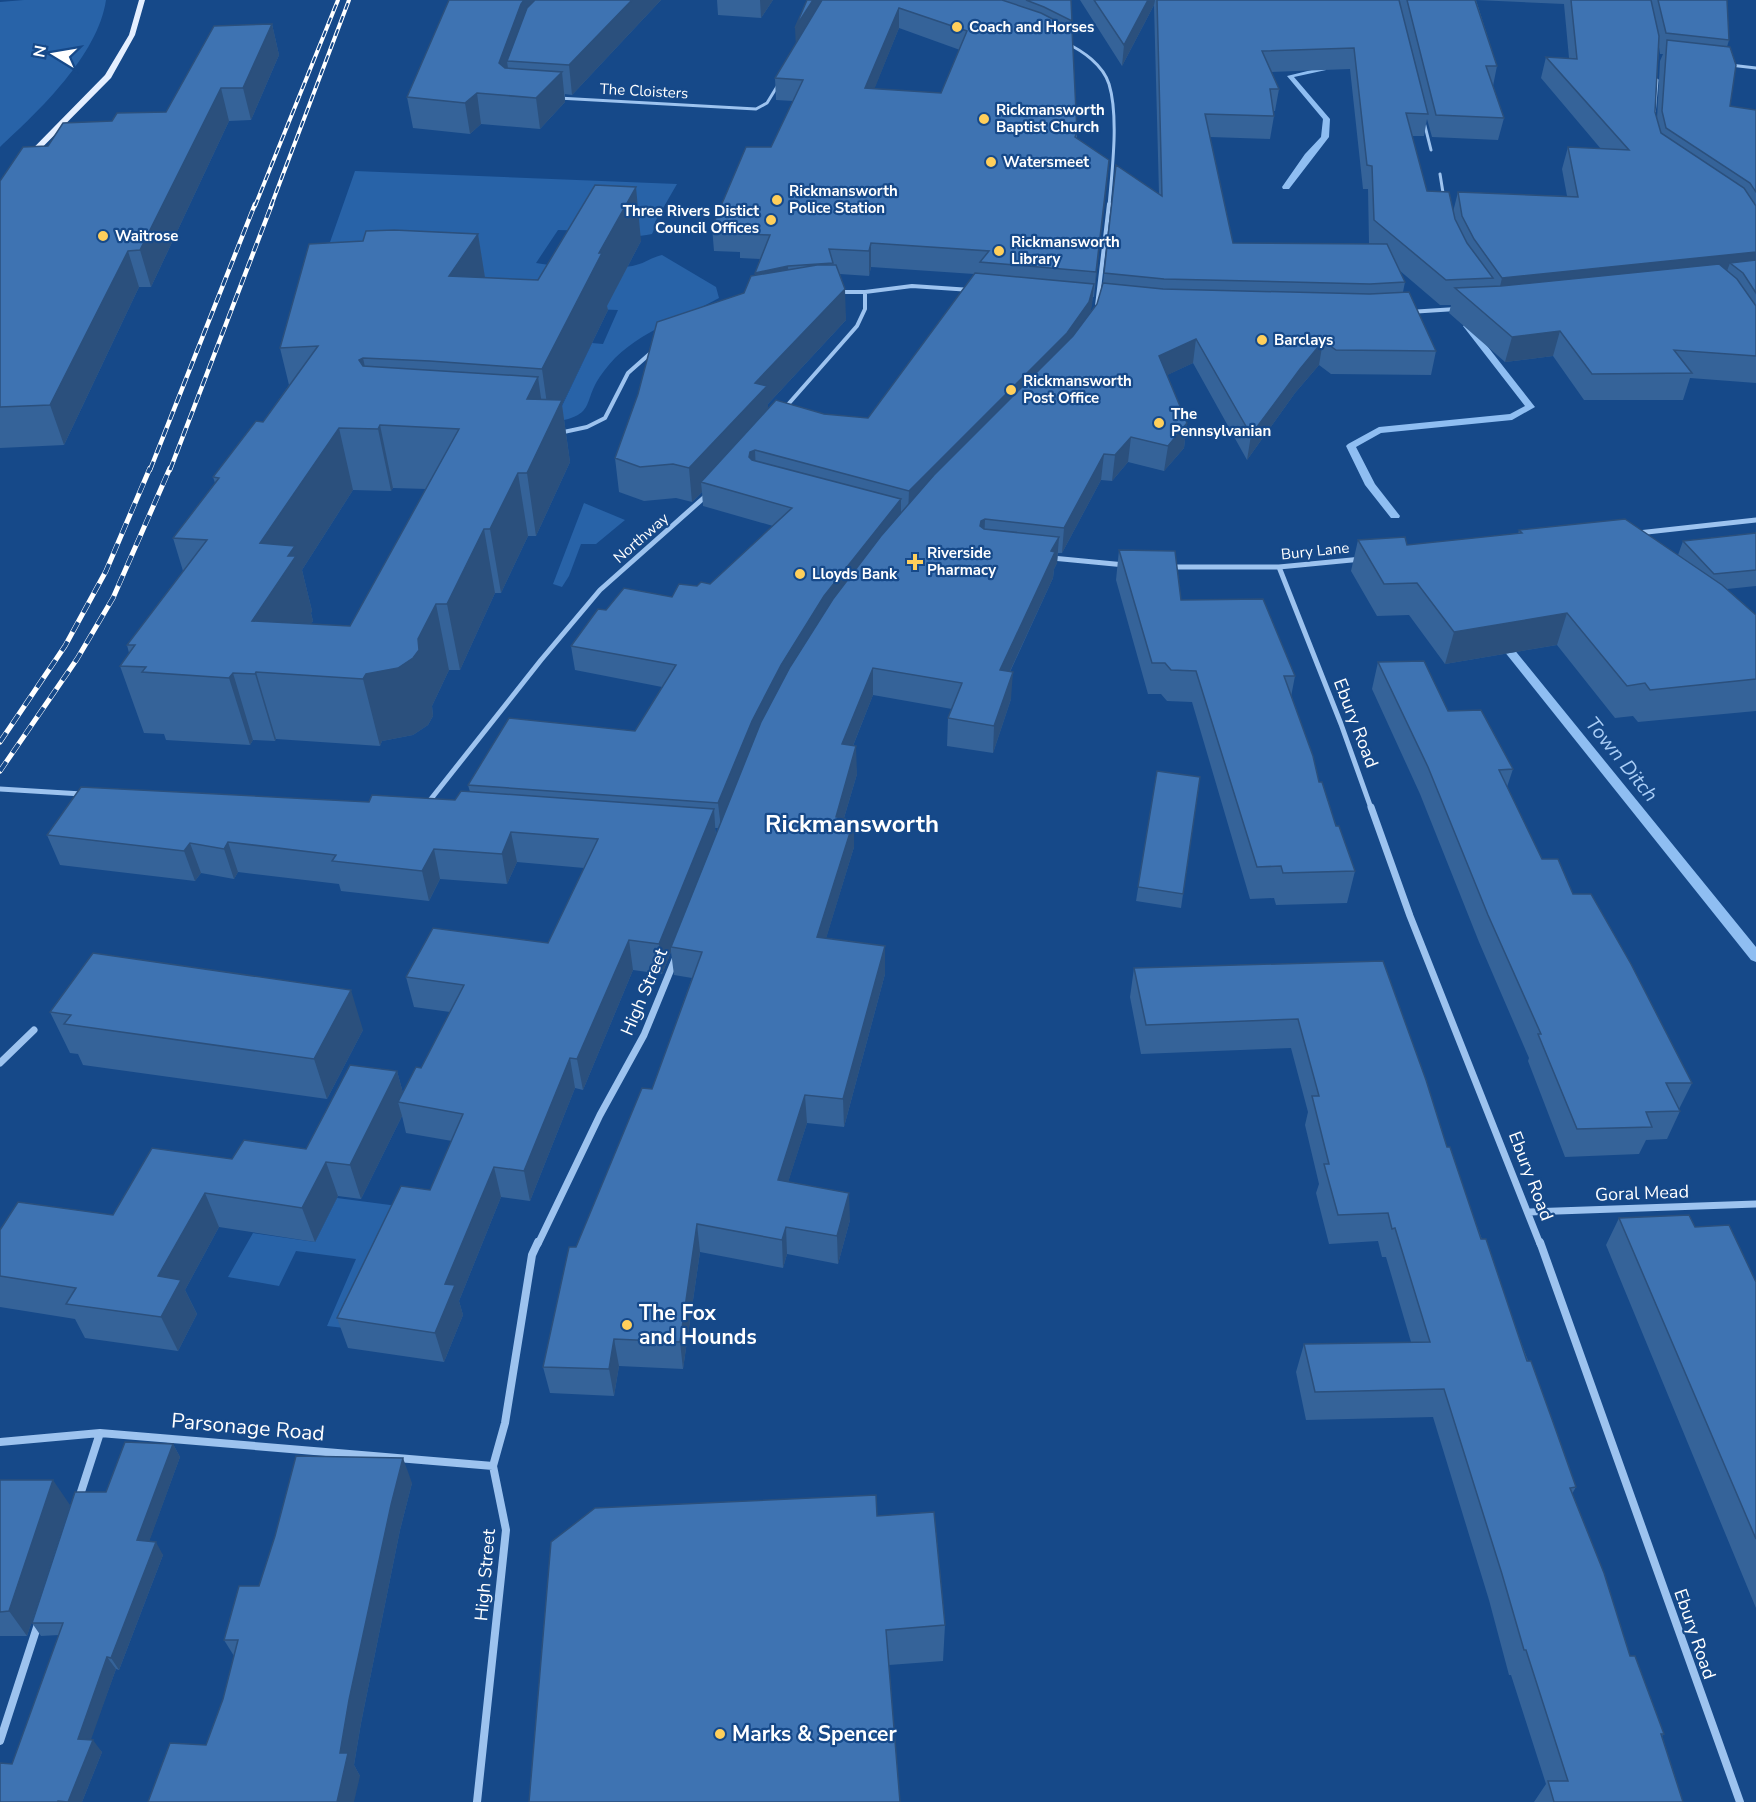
<svg xmlns="http://www.w3.org/2000/svg" width="1756" height="1802" font-family="'Nunito Sans',sans-serif">
<style>
.green{fill:#2863a8}
.lines{fill:none;stroke-linecap:round;stroke-linejoin:round}
.stream{fill:#8fbef2;fill-rule:evenodd}
.minor-far4{stroke:#9dc3ef;stroke-width:3}
.minor-far3{stroke:#9dc3ef;stroke-width:4}
.minor-far2{stroke:#9dc3ef;stroke-width:5}
.minor-far1{stroke:#9dc3ef;stroke-width:7}
.minor{stroke:#9dc3ef;stroke-width:8}
.primary{fill:#e5efff;fill-rule:evenodd}
.rail-far2-casing{stroke:#fff;stroke-width:4}
.rail-far1-casing{stroke:#fff;stroke-width:4.5}
.rail-casing{stroke:#fff;stroke-width:5}
.rail-far2{stroke:#164989;stroke-width:2;stroke-dasharray:7;stroke-linecap:butt}
.rail-far1{stroke:#164989;stroke-width:3;stroke-dasharray:9;stroke-linecap:butt}
.rail{stroke:#164989;stroke-width:4;stroke-dasharray:11;stroke-linecap:butt}
.wall{fill:#356399;fill-rule:evenodd}
.shaded-wall{fill:#2b507d}
.building{fill:#3e73b2;stroke:#2b507d;stroke-width:1.5;fill-rule:evenodd}
.poi-dot{fill:#ffcf5b;stroke:#164989;stroke-width:2}
.labels{text-anchor:middle;stroke-width:4.5;stroke-linejoin:round;paint-order:stroke}
.far-poi-label{font-size:15px;font-weight:bold;fill:#fff;stroke:#164989;text-anchor:start}
.far-street-label{font-size:15px;fill:#fff;stroke:#164989}
.street-label{font-size:18px;fill:#fff;stroke:#164989}
.water-label{font-size:20px;font-style:italic;fill:#a9cdf6;stroke:#164989}
.near-poi-label{font-size:21px;font-weight:bold;fill:#fff;stroke:#164989;text-anchor:start}
.near-street-label{font-size:21px;fill:#fff;stroke:#164989}
.district-label{font-size:24px;font-weight:bold;fill:#fff;stroke:#164989}
</style>
<rect width="100%" height="100%" fill="#164989"/>
<!-- green -->
<path class="green" d="M24,0H106C98,55 39,111 0,147V2Z
M355,171L677,184L655,222L656,225L652,234C622,241 589,230 558,230L536,263C561,267 611,272 636,265C645,263 652,257 662,255L716,287L719,298C679,320 632,333 604,371C579,403 601,415 549,423L561,408L592,343L603,344L618,310L563,308L316,282Z
M584,503L625,520L596,544H581L569,576L562,587L553,584Z
M337,1198L413,1208L353,1329L327,1326L356,1259L296,1251L279,1286L228,1277L253,1233L315,1242Z"/>
<g class="lines">
<!-- stream -->
<path class="stream" d="M1324,67L1326,70L1294,77L1330,119L1329,137L1289,189H1283L1282,187L1305,154L1321,137L1323,119L1287,76Z
M1467,323L1470,324L1535,407L1512,420L1381,433L1356,447L1375,484L1400,516L1399,518H1391L1365,485L1346,446L1348,444L1379,427L1510,414L1525,406L1463,326Z
M1500,636L1504,637L1756,947V962L1751,960L1496,641L1494,639Z"/>
<!-- minor-far4 -->
<path class="minor-far4" d="M1066,43C1083,51 1103,65 1109,84C1119,117 1112,171 1109,206
M1730,65L1756,68
M558,98L756,109L767,103L778,85
M1654,115L1657,80
M1424,122L1431,150
M1440,174L1444,199"/>
<!-- minor-far3 -->
<path class="minor-far3" d="M838,292H865L912,286L971,290
M1097,306L1109,204
M1409,312L1456,309
M784,409L857,326L865,309V292
M559,433L587,427L605,418L628,373L654,350"/>
<!-- minor-far2 -->
<path class="minor-far2" d="M1638,533L1756,520
M1052,558L1125,565
M1171,567H1279L1362,559
M1279,567L1341,724L1371,808
M0,789L82,794
M427,804L541,660L600,590L707,495"/>
<!-- minor-far1 -->
<path class="minor-far1" d="M1371,807L1410,916L1540,1244
M0,1063L34,1030
M1529,1212L1756,1204
M538,1244L600,1115L644,1035L676,957"/>
<!-- minor -->
<path class="minor" d="M1540,1242L1740,1802
M0,1442L100,1433L493,1466
M79,1498L100,1433
M0,1741L39,1621
M477,1802L506,1530L493,1466L505,1423L532,1255L538,1242"/>
<!-- primary -->
<path class="primary" d="M139,0H145L135,35L111,78L0,190V182L105,75L129,35Z"/>
<!-- rail-far2 casing -->
<g class="rail-far2-casing">
<path id="rail-far2" d="M255,206L338,0
M271,206L349,0"/>
</g>
<!-- rail-far1 casing -->
<g class="rail-far1-casing">
<path id="rail-far1" d="M150,470L255,204
M170,470L272,204"/>
</g>
<!-- rail casing -->
<g class="rail-casing">
<path id="rail" d="M0,742L65,646L106,571L150,468
M0,771L77,659L113,598L170,468"/>
</g>
<!-- rail-far2 -->
<use href="#rail-far2" class="rail-far2"/>
<!-- rail-far1 -->
<use href="#rail-far1" class="rail-far1"/>
<!-- rail -->
<use href="#rail" class="rail"/>
</g>
<!-- wall -->
<path class="wall" d="M449,0H661L572,95L565,94V102L540,129L481,124L470,134L413,128L407,97Z
M717,0H773L761,18L718,15Z
M807,0H1071V29L1077,132V138L1109,160L1094,297H1093L1090,312L1097,304L1103,283L1116,165L1159,194L1154,5L1122,66L1080,0H1727L1729,40L1727,47L1730,106L1756,110V383L1690,378L1683,400H1584L1553,356L1505,362L1449,313L1451,305H1440L1399,270L1405,282L1403,292L1436,351L1431,375L1331,374L1319,365L1295,393L1247,460L1193,363L1167,375L1187,423L1184,448L1164,471L1128,462L1112,481L1101,480L1062,553H1058L1057,563L1054,569L1053,578L1010,672L1011,699L993,753L947,746L948,718L952,709L873,695L853,746L857,774L844,818L854,820V847L826,938L885,946V974L844,1127L807,1123L788,1182L850,1220L838,1264L787,1254L783,1268L700,1252L683,1369L619,1366L614,1396L550,1393L543,1367L576,1247L652,1089L692,978L674,975L671,952L662,974L633,970L583,1090L575,1088L530,1201L501,1197L459,1301L463,1315L444,1362L348,1348L337,1318L430,1190L452,1141L406,1133L402,1116L361,1199L338,1196L315,1242L219,1227L185,1290L197,1314L178,1351L85,1338L75,1319L0,1307V1230L113,1215L232,1159L306,1149L397,1071L403,1093L421,1068L450,1012L414,1007L406,977L548,943L584,868L517,862L507,884L440,879L429,901L341,891L339,884L238,872L234,879L201,873L195,881L60,865L47,835L369,802L455,800L470,792L468,785L635,731L662,687L575,670L571,646L606,610L672,597L697,586L710,584L773,526L703,506L702,492L692,502L676,498L644,501L619,492L615,458L744,293L755,275V273L760,259L740,258V252L714,251L712,227L771,147L793,101L776,100L775,78L796,43ZM1476,0L1564,4L1569,58L1546,57L1541,78L1601,149L1568,147L1562,169L1567,196L1458,192L1453,212L1427,191L1412,136H1424L1427,119L1432,137L1498,140L1504,118L1493,86L1497,66ZM899,28L960,50L941,93L874,89ZM1659,47L1660,54H1663L1660,61L1657,119L1655,112ZM1350,69L1363,189H1368L1369,244L1233,243L1210,137L1270,139L1274,116L1273,111H1275L1279,89L1271,72ZM871,267L974,274L868,418L768,409V404L846,320L840,274L869,276ZM715,828H718L716,835Z
M272,24L279,55L251,120L229,121L151,287H139L64,445L0,448V181L48,146L112,121L166,112Z
M478,234L485,278L538,280L641,241L607,306L608,310L562,405L570,462L536,536H528L501,593H495L460,670H449L432,706L433,716L428,725L413,735L382,741L380,746L276,739L275,741L253,740L250,745L166,740L164,734L144,733L120,666L129,653L127,645L183,571L173,538L215,483L213,477L263,422L289,385L280,348ZM393,488L426,489L350,626L311,624L313,621L311,613L312,611L302,570L353,490L391,491Z
M1519,530L1678,555L1683,541L1756,533V586L1727,589L1756,615V711L1638,722L1633,716L1615,718L1557,645L1445,664L1409,615L1377,616L1351,571L1358,540L1407,545L1518,534Z
M1119,550L1181,600L1295,676L1291,697L1319,782L1355,871L1347,903L1276,905L1274,898L1250,899L1192,702L1167,701L1161,694H1148L1116,580Z
M1378,662L1448,711L1513,769L1507,787L1542,859L1573,894L1692,1083L1679,1109L1680,1111L1667,1139L1646,1140L1639,1154L1565,1157L1528,1061L1529,1058L1479,942L1420,794L1372,689Z
M1157,771L1200,777L1181,908L1136,901Z
M1383,961L1447,1147L1576,1487L1572,1494L1630,1656L1664,1734L1662,1736L1683,1802H1534L1546,1784L1511,1675H1509L1489,1600L1433,1417L1306,1420L1296,1372L1304,1344L1411,1342L1386,1257H1382L1378,1241L1329,1244L1316,1193L1319,1184L1305,1125L1308,1112L1291,1048L1141,1054L1130,997L1134,968Z
M50,1012L363,1030L327,1099L83,1065L78,1054L70,1053Z
M1619,1218L1695,1227L1756,1282V1608L1606,1245Z
M173,1444L180,1457L149,1541L163,1555L119,1670L116,1669L90,1740L102,1752L82,1802H0L12,1764L59,1635L41,1636L32,1623L106,1492Z
M0,1480L70,1505L27,1636H0Z
M412,1483L400,1530L361,1723L354,1765L360,1776L206,1745L223,1699L234,1656L224,1640Z
M877,1516L945,1625L943,1661L889,1665L529,1802Z"/>
<!-- shaded-wall -->
<path class="shaded-wall" d="M524,0H555L507,61L509,76L499,63L521,4Z
M632,0H661L572,95L569,65Z
M760,0H773L761,18Z
M813,0H826L796,49L795,28Z
M1148,0H1155L1154,5L1122,66L1124,45Z
M899,8V28L866,110L865,88Z
M272,24L279,55L251,120L243,88Z
M562,72L565,102L540,129L536,98Z
M221,88L229,121L151,287L140,250Z
M477,93L481,124L470,134L465,103Z
M1109,160L1107,183L1094,297L1096,272Z
M636,187L641,241L607,306L608,310L562,405L570,462L536,536L527,473V399L538,377L546,433L550,425L542,369L599,253Z
M478,234L487,290L449,276Z
M871,243V267L869,276V251Z
M128,251L139,287L64,445L50,405Z
M1756,252V276L1743,273L1730,263L1724,279L1496,303L1502,278Z
M788,266L789,291L756,298L755,273Z
M1094,284L1092,306L1087,323L908,514L909,491Z
M845,289L846,320L768,404V419L701,482L702,492L692,502L689,468L755,383Z
M1560,331L1553,356L1505,362L1512,337Z
M1196,339L1193,363L1157,380L1159,356Z
M1323,341L1319,365L1295,393L1247,460L1251,435L1300,369Z
M363,358L376,418L359,360Z
M1187,423L1184,448L1164,471L1168,446Z
M380,425L393,488L391,491L378,429Z
M339,428L353,490L302,570L312,611L311,613L313,621L280,674L252,621L260,543Z
M1131,437L1128,462L1112,481L1115,455Z
M755,450L756,473L749,457L750,452Z
M1104,454L1101,480L1062,553L1064,528Z
M518,473L528,536L501,593L490,529Z
M901,499V522L721,828L718,803L752,721L781,665L824,596Z
M985,519L984,545L980,526L981,521Z
M484,529L495,593L460,670L447,604Z
M1059,537L1057,563L1054,569L1053,578L998,697L1000,670L1051,551Z
M436,604L449,670L432,706L433,716L428,725L413,735L382,741L380,746L363,679L366,674L418,639Z
M1567,613L1557,645L1445,664L1454,632Z
M873,668V695L843,771L842,744Z
M256,672L276,739L275,741L255,674Z
M1013,672L1011,699L993,753L994,726Z
M233,673L253,740L250,745L229,678Z
M856,746L857,774L836,845V817Z
M714,809L716,839L671,947V952L662,974L659,944Z
M854,820V847L818,965L817,937Z
M511,832L517,862L507,884L502,854Z
M228,842L238,872L234,879L224,849Z
M190,843L201,873L195,881L184,851Z
M434,849L440,879L429,901L422,871Z
M629,940L633,970L583,1090L577,1059Z
M885,946V974L844,1127L843,1099Z
M351,990L363,1030L327,1099L314,1059Z
M570,1058L575,1088L530,1201L524,1171Z
M397,1071L406,1104L398,1102L402,1116L361,1199L350,1165Z
M805,1095L807,1123L780,1208L778,1180Z
M326,1162L338,1196L315,1242L302,1208Z
M494,1167L501,1197L459,1301L463,1315L444,1362L435,1333L445,1284Z
M205,1193L219,1227L185,1290L197,1314L178,1351L161,1317L158,1276Z
M849,1193L850,1220L838,1264L837,1236Z
M697,1224L700,1252L683,1369L680,1342Z
M786,1227L787,1254L783,1268L782,1240Z
M614,1339L619,1366L614,1396L609,1369Z
M173,1444L180,1457L145,1553L137,1540Z
M403,1458L412,1483L400,1530L361,1723L354,1765L360,1776L354,1802H337L340,1753L349,1700L391,1505Z
M53,1480L70,1505L27,1636L9,1611Z
M156,1542L163,1555L119,1670L111,1658Z
M107,1657L116,1669L87,1751L78,1739Z
M93,1740L102,1752L82,1802H68Z"/>
<!-- building -->
<path class="building" d="M449,0H524L521,4L499,63L505,68L562,72L536,98L477,93L465,103L407,97Z
M535,0H632L569,65L507,61L527,8Z
M807,0H813L795,28Z
M822,0H1002L1041,13L1072,29L1077,132L1075,137L1109,160L1096,272L980,262L989,251L871,243L869,251L829,249L833,263L788,266L755,273L770,235L739,234L741,228L712,227L746,147H771L803,80L775,78ZM899,8L967,31L941,93L865,88Z
M1026,0H1071L1072,21L1044,7Z
M1094,0H1148L1124,45Z
M1157,0H1399L1428,114L1406,113L1427,191L1449,192L1455,219L1467,243L1493,278L1446,280L1374,220L1372,166L1367,165L1354,48L1262,51L1279,89H1270L1274,116L1205,114L1233,243L1387,244L1405,282L1370,284L1164,279L1104,273L1116,165L1162,196Z
M1407,0H1475L1497,66H1486L1504,118L1436,115Z
M1571,0H1651L1659,36L1655,112L1661,133L1744,188L1756,206V252L1502,278L1474,239L1462,216L1458,192L1578,197L1568,147L1629,150L1546,57L1577,59Z
M1658,0H1727L1729,40L1666,33Z
M272,24L243,88H221L140,250L128,251L50,405L0,407V181L23,147L48,146L63,123L112,121L117,113L166,112L214,26Z
M1667,40L1730,47L1736,65L1730,106L1756,110V192L1750,183L1666,128L1662,111Z
M595,185L636,187L599,253H602L542,369L430,361L363,358L359,360L363,366L538,377L527,399L562,400L527,473H518L490,529H484L447,604H436L418,639L419,650L413,658L398,668L366,674L363,679L256,672L255,674L233,673L229,678L142,672L146,667L120,666L135,645H127L207,540L173,538L219,478L213,477L256,421L263,422L318,346L280,348L309,244L363,241L366,231L394,230L478,234L449,276L538,280ZM380,425L459,429L350,626L252,621L296,556H288L295,546L260,543L339,428L378,429Z
M1756,260V293L1743,273L1730,263Z
M1719,264L1737,279L1756,306V356L1674,350L1692,373L1592,374L1560,331L1512,337L1455,288L1501,286Z
M817,265H836L845,289L755,383L767,386L689,468L673,464L640,467L615,458L638,394L657,322L744,293L751,276Z
M975,273L1094,284L1089,302L1067,333L909,491L755,450L750,452L749,457L752,460L901,499L824,596L781,665L752,721L718,803L468,785L509,718L635,731L676,665L571,646L598,609L606,610L624,588L672,597L679,584L697,586L701,582L710,584L792,508L701,482L776,400L824,414L868,418Z
M1103,283L1163,289L1370,294L1409,292L1436,351L1336,350L1323,341L1300,369L1251,435L1196,339L1159,356L1187,423L1168,446L1131,437L1115,455L1104,454L1064,528L985,519L981,521L980,526L984,529L1059,537L1051,551L1055,552L1000,670L1013,672L994,726L948,718L962,683L873,668L842,744L856,746L836,817L854,820L817,937L885,946L843,1099L805,1095L778,1180L849,1193L837,1236L786,1227L782,1240L697,1224L680,1342L614,1339L609,1369L543,1367L569,1247H576L642,1088L652,1089L702,952L671,947L761,722L790,667L833,599L881,536L934,475L1073,336L1097,304Z
M1625,519L1722,585L1756,615V679L1650,690L1645,683L1627,686L1567,613L1454,632L1417,583L1384,584L1358,540L1405,537L1407,545L1522,533L1519,530Z
M1756,533V570L1714,574L1683,541Z
M1119,550L1175,551L1181,600L1263,599L1295,676H1284L1313,756L1319,782H1322L1336,826H1339L1355,871L1283,873L1281,866L1257,867L1196,671L1171,670L1165,663H1152Z
M1424,661L1448,711L1481,710L1513,769L1499,770L1542,859H1558L1573,894H1591L1631,964L1692,1083H1666L1680,1111L1646,1112L1652,1127L1577,1129L1538,1034H1541L1488,915L1428,767L1378,662Z
M1157,771L1200,777L1183,894L1138,887Z
M81,787L369,802L372,795L455,800L461,791L714,809L659,944L629,940L577,1059L570,1058L524,1171L494,1167L445,1284L455,1285L435,1333L337,1318L401,1186L430,1190L463,1114L398,1102L416,1067L421,1068L464,985L406,977L433,928L548,943L598,839L511,832L502,854L434,849L422,871L332,861L336,855L228,842L224,849L190,843L184,851L47,835Z
M93,953L351,990L314,1059L64,1024L71,1015L50,1012Z
M1383,961L1426,1080L1447,1147H1450L1481,1239H1486L1527,1361H1531L1553,1422L1576,1487L1570,1488L1604,1573L1630,1656H1635L1664,1734H1661L1683,1802H1554L1548,1781H1568L1526,1650H1524L1502,1574L1444,1389L1315,1392L1304,1344L1430,1342L1395,1228L1392,1229L1388,1213L1338,1215L1324,1164H1329L1312,1096H1319L1298,1019L1146,1025L1134,968Z
M350,1065L397,1071L350,1165L326,1162L302,1208L205,1193L158,1276L181,1280L161,1317L66,1304L76,1288L0,1276V1230L18,1202L113,1215L152,1148L232,1159L244,1140L306,1149Z
M1689,1215L1695,1227L1729,1225L1756,1282V1539L1619,1218Z
M125,1442L173,1444L137,1540L156,1542L111,1658L107,1657L78,1739L93,1740L68,1802L58,1801L57,1802H0V1763L12,1764L63,1623H32L75,1492H106Z
M296,1456L403,1458L391,1505L349,1700L340,1753H348L337,1802H148L170,1743L206,1745L223,1699L238,1640H224L239,1586H259L275,1536Z
M0,1480H53L9,1611L0,1612Z
M876,1495L877,1516L934,1512L945,1625L886,1630L900,1802H529L551,1542L595,1508Z"/>
<!-- markers -->
<g class="poi-dot">
<circle cx="957" cy="27" r="6"/>
<circle cx="984" cy="119" r="6"/>
<circle cx="991" cy="162" r="6"/>
<circle cx="777" cy="200" r="6"/>
<circle cx="771" cy="220" r="6"/>
<circle cx="103" cy="236" r="6"/>
<circle cx="999" cy="251" r="6"/>
<circle cx="1262" cy="340" r="6"/>
<circle cx="1011" cy="390" r="6"/>
<circle cx="1159" cy="423" r="6"/>
<path d="M912 553h6v6h6v6h-6v6h-6v-6h-6v-6h6z"/>
<circle cx="800" cy="574" r="6"/>
<circle cx="627" cy="1325" r="6"/>
<circle cx="720" cy="1734" r="6"/>
</g>
<g class="labels">
<!-- far-poi labels -->
<g class="far-poi-label">
<text x="969" y="32">Coach and Horses</text>
<text x="996" y="115">Rickmansworth<tspan x="996" dy="17">Baptist Church</tspan></text>
<text x="1003" y="167">Watersmeet</text>
<text x="789" y="196">Rickmansworth<tspan x="789" dy="17">Police Station</tspan></text>
<text x="759" y="216" text-anchor="end">Three Rivers Distict<tspan x="759" dy="17">Council Offices</tspan></text>
<text x="115" y="241">Waitrose</text>
<text x="1011" y="247">Rickmansworth<tspan x="1011" dy="17">Library</tspan></text>
<text x="1274" y="345">Barclays</text>
<text x="1023" y="386">Rickmansworth<tspan x="1023" dy="17">Post Office</tspan></text>
<text x="1171" y="419">The<tspan x="1171" dy="17">Pennsylvanian</tspan></text>
<text x="927" y="558">Riverside<tspan x="927" dy="17">Pharmacy</tspan></text>
<text x="812" y="579">Lloyds Bank</text>
</g>
<!-- far-street labels -->
<g class="far-street-label">
<text transform="translate(644 91) rotate(3)" y="5">The Cloisters</text>
<text transform="translate(641 538) rotate(-41)" y="5">Northway</text>
<text transform="translate(1315 551) rotate(-6)" y="5">Bury Lane</text>
</g>
<!-- street labels -->
<g class="street-label">
<text transform="translate(1356 723) rotate(69)" y="6">Ebury Road</text>
<text transform="translate(644 992) rotate(-67)" y="6">High Street</text>
<text transform="translate(1531 1176) rotate(69)" y="6">Ebury Road</text>
<text transform="translate(1642 1193) rotate(-2)" y="6">Goral Mead</text>
<text transform="translate(485 1575) rotate(-85)" y="6">High Street</text>
<text transform="translate(1695 1634) rotate(71)" y="6">Ebury Road</text>
</g>
<!-- water labels -->
<g class="water-label">
<text transform="translate(1622 759) rotate(51)" y="7">Town Ditch</text>
</g>
<!-- near-poi labels -->
<g class="near-poi-label">
<text x="639" y="1320">The Fox<tspan x="639" dy="24">and Hounds</tspan></text>
<text x="732" y="1741">Marks &amp; Spencer</text>
</g>
<!-- near-street labels -->
<g class="near-street-label">
<text transform="translate(248 1427) rotate(5)" y="7">Parsonage Road</text>
</g>
<!-- district labels -->
<g class="district-label">
<text x="852" y="832">Rickmansworth</text>
</g>
</g>
<!-- north arrow -->
<g transform="translate(54 54) rotate(281)" stroke="#164989" stroke-width="4.5" paint-order="stroke">
<path d="M0-4.5L10 22L0 15L-10 22Z" fill="#ffffff"/>
<text y="-9" font-size="16" font-weight="bold" text-anchor="middle" fill="#ffffff">N</text>
</g>
</svg>
